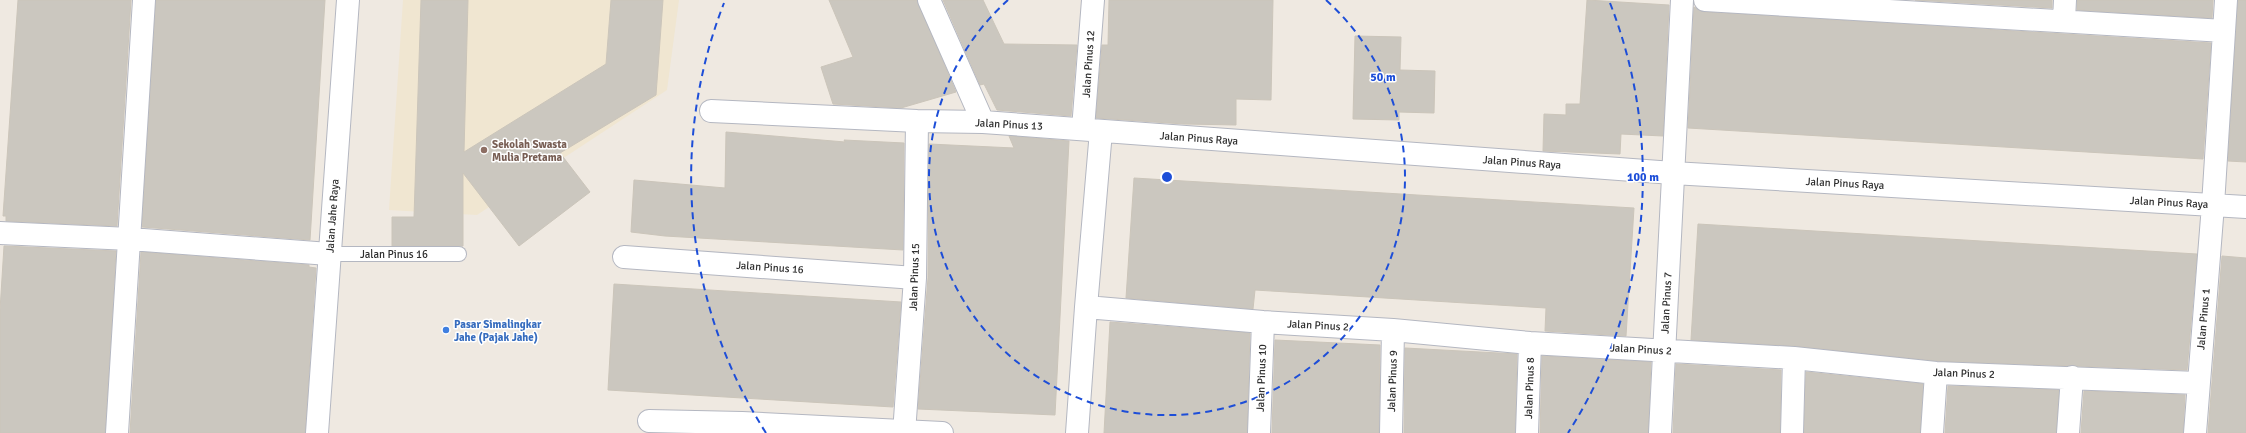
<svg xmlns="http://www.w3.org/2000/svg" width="2246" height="433" font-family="Signika,sans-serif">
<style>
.education{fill:#f0e6d1}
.building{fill:#cbc7bf;stroke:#cbc5ba}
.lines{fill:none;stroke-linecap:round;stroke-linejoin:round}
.service-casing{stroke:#b4b7c1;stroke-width:16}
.minor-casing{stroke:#b4b7c1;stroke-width:24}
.tertiary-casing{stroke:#b4b7c1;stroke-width:24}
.service{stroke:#fff;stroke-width:14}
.minor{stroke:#fff;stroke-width:22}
.tertiary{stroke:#fff;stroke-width:22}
.ring{fill:none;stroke:#1d4ed8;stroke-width:2;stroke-dasharray:7 5}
.education-dot{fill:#8d6e63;stroke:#fff;stroke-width:1.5}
.shop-dot{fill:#3f7fe0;stroke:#fff;stroke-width:1.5}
.labels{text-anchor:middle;stroke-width:3;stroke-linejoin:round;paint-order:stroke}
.street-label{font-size:11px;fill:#2e2e2e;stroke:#fff}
.education-label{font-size:11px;font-weight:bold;fill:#785e54;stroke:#fff;text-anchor:start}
.shop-label{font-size:11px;font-weight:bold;fill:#366cbe;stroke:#fff;text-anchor:start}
.centre{fill:#1d4ed8;stroke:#fff;stroke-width:2}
.ring-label{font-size:12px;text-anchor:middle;font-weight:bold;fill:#1d4ed8;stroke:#fff;stroke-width:3;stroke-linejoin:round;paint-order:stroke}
</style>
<rect width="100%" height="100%" fill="#efe9e1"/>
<!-- education -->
<path class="education" d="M403,0H679L667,90L477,215L389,210Z"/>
<!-- building -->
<path class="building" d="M18,0H131L117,226L6,221V216H3Z
M156,0H325L310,240L142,227Z
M421,0H468L464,152L606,64L611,0H663L656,95L560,153L590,192L519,246L463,173V246H392V217H414Z
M829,0H917L956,92L901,108L833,104L821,67L853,57Z
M943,0H983L1004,44L1077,45L1071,116L997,110L984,84L980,85Z
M1109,0H1273L1271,100L1236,99V125L1184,124L1096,118L1102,45H1108Z
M1587,0L1669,5L1663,136L1621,134L1620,154L1543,151L1544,114L1566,115V104H1580Z
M1915,0H2052V8Z
M2077,0H2213L2212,18L2077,10Z
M2238,0H2246V162L2228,161Z
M1694,7L1704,12L2211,43L2203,159L1688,128Z
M1355,36L1401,37L1400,70L1435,71L1434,113L1399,112V120L1353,119Z
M726,132L845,142L844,140L904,143L903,250L665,236L631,232L634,180L725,188Z
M1009,136L1069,141L1055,415L918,409L928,278L929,144L1014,148Z
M1134,178L1634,208L1626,336L1545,331L1546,308L1255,290L1253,309L1126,298Z
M1698,224L2197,254L2187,370L1937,361L1795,346L1691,340Z
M4,246L116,251L105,433H0V310Z
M141,252L309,265V267L316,268L305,433H130Z
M2222,256L2246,258V433H2208Z
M614,284L901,302L893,407L608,390Z
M1110,322L1250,333L1247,433H1104Z
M1275,340L1380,345L1379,433H1272Z
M1405,348L1517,354L1515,433H1404Z
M1542,356L1651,362L1648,433H1540Z
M1676,364L1781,370L1780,433H1673Z
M1806,372L1923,384L1920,433H1804Z
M1948,386L2059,390L2056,433H1945Z
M2084,391L2185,395L2183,433H2081Z"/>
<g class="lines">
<!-- service casing -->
<g class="service-casing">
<path id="service" d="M329,254H459"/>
</g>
<!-- minor casing -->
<g class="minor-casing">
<path id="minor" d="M929,0L983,122
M1705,0L2224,31
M2064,20L2065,0
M711,111L917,121L983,122L1673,173L2246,207
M1083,129L1093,0
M0,233L130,239L329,254
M624,257L915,278
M1086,307L1263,322L1393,330L1530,343L1794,358L1936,373L2198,383
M649,421L742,423L942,433
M117,433L144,0
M904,433L915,278L917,121
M1077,433L1086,307L1101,131
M1259,433L1263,322
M1391,433L1393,330
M1527,433L1530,343
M1660,433L1682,0
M1792,433L1794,358
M1932,433L1936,373
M2068,433L2072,377
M2195,433L2213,205L2226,0"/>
</g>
<!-- tertiary casing -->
<g class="tertiary-casing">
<path id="tertiary" d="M317,433L348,0"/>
</g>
<!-- service -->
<use href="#service" class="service"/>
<!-- minor -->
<use href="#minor" class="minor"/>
<!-- tertiary -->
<use href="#tertiary" class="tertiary"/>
</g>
<!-- distance rings -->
<g class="ring">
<path d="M1326 0A238 238 0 1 1 1008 0"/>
<path d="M766 433A476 476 0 0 1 724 3M1610 3A476 476 0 0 1 1568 433"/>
</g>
<!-- markers -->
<circle class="education-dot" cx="484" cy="150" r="4"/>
<circle class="shop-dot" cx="446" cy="330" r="4"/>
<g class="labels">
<!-- street labels -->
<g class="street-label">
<text transform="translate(1088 64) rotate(-86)" y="4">Jalan Pinus 12</text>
<text transform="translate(1009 124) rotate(3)" y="4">Jalan Pinus 13</text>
<text transform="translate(1199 138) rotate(4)" y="4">Jalan Pinus Raya</text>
<text transform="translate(1522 162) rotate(4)" y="4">Jalan Pinus Raya</text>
<text transform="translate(1845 183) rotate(3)" y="4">Jalan Pinus Raya</text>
<text transform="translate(2169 202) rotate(3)" y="4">Jalan Pinus Raya</text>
<text transform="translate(332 216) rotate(-86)" y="4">Jalan Jahe Raya</text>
<text x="394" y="258">Jalan Pinus 16</text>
<text transform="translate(770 267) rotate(4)" y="4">Jalan Pinus 16</text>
<text transform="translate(914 277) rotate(-88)" y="4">Jalan Pinus 15</text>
<text transform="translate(1666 303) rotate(-87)" y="4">Jalan Pinus 7</text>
<text transform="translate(2203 319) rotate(-85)" y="4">Jalan Pinus 1</text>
<text transform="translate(1318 325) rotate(3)" y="4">Jalan Pinus 2</text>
<text transform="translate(1641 349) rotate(3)" y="4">Jalan Pinus 2</text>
<text transform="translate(1964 373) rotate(2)" y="4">Jalan Pinus 2</text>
<text transform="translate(1261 378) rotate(-88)" y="4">Jalan Pinus 10</text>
<text transform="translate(1392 381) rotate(-88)" y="4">Jalan Pinus 9</text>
<text transform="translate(1529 388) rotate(-88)" y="4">Jalan Pinus 8</text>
</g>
<!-- education labels -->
<g class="education-label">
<text x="492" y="148">Sekolah Swasta<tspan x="492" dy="13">Mulia Pretama</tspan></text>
</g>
<!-- shop labels -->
<g class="shop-label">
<text x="454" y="328">Pasar Simalingkar<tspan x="454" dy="13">Jahe (Pajak Jahe)</tspan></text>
</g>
</g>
<circle cx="1167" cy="177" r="6" class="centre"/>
<g class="ring-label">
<text x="1383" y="81">50 m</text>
<text x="1643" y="181">100 m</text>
</g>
</svg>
